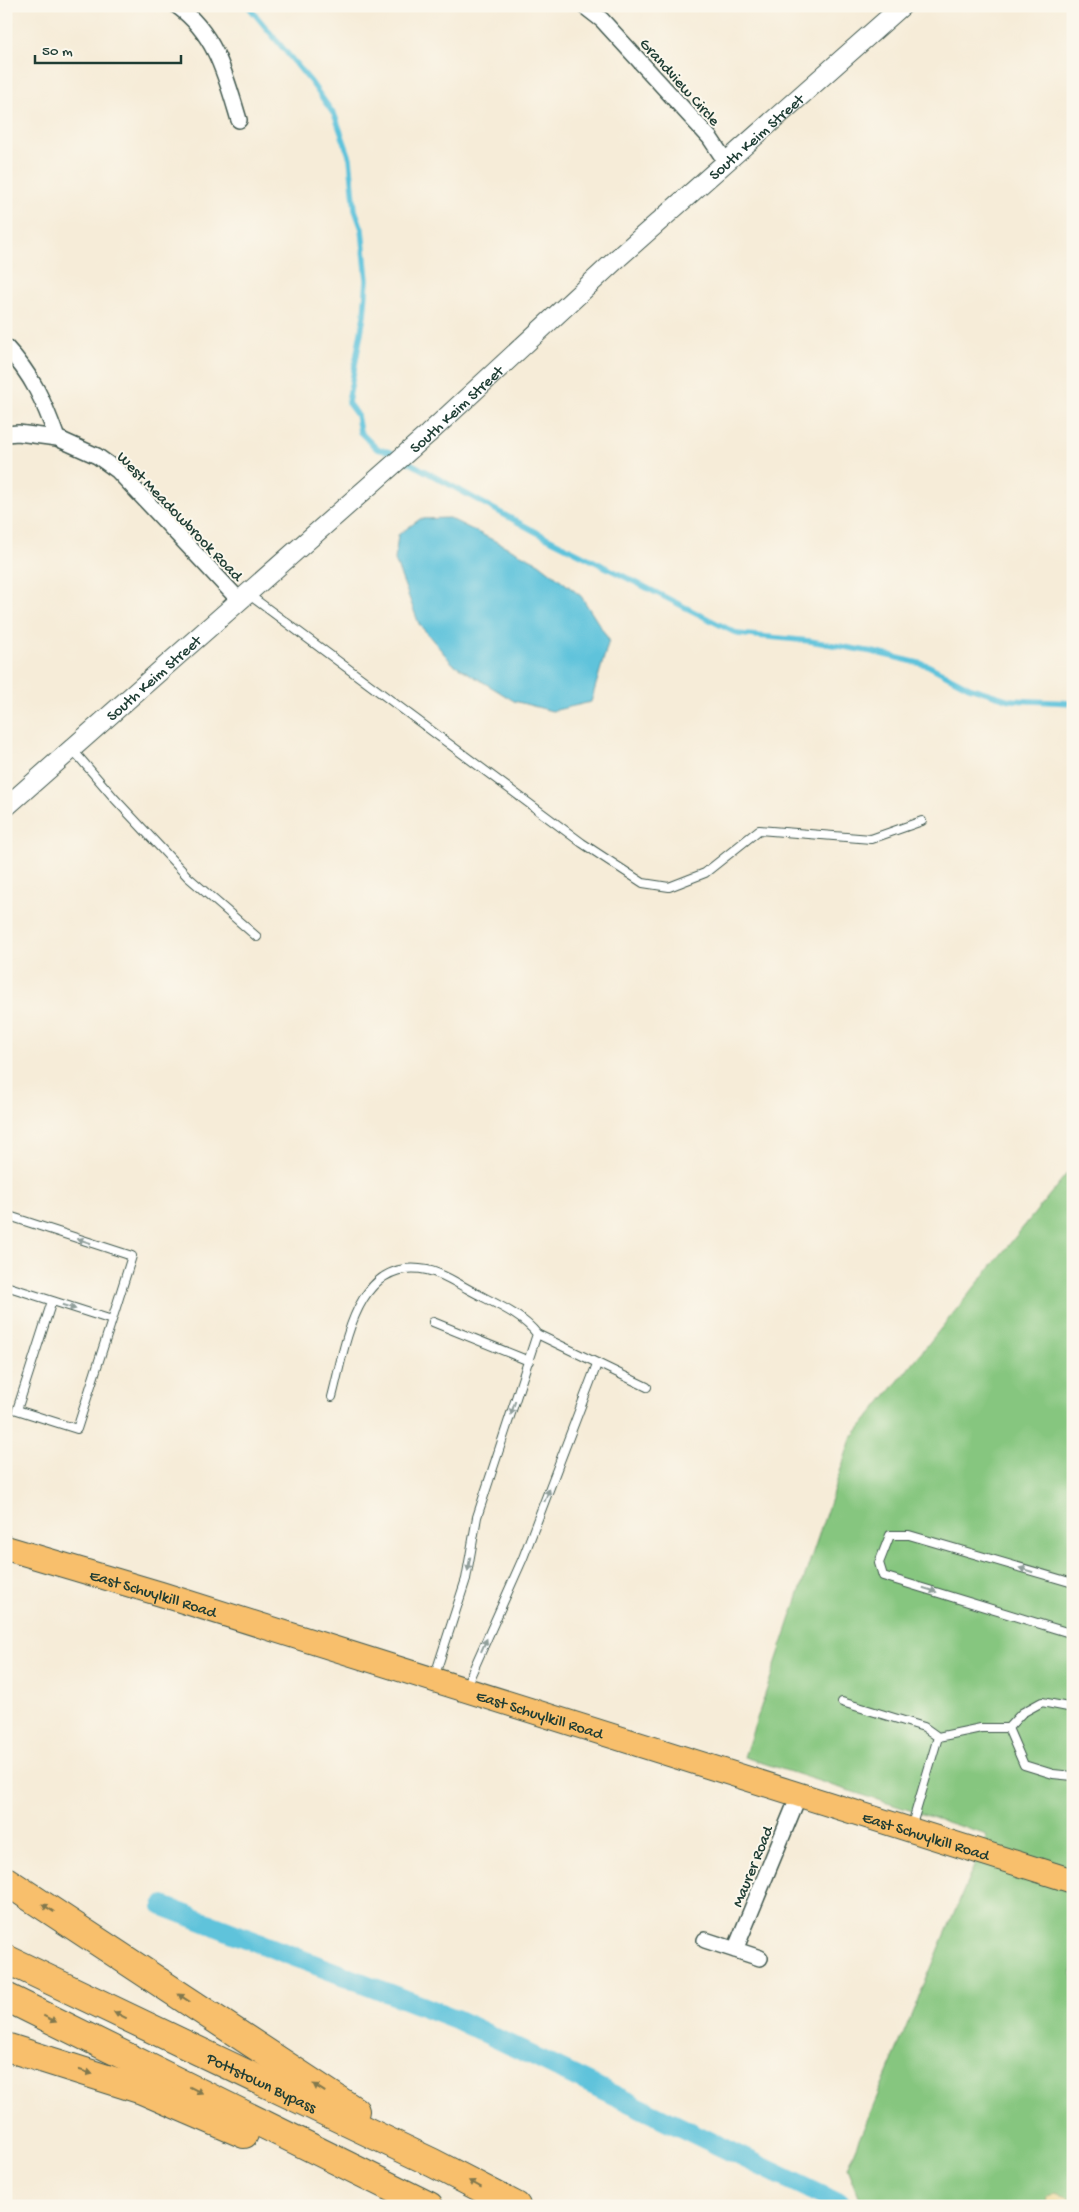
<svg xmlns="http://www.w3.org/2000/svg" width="1079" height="2212" font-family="'Gochi Hand',sans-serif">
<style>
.green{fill:#86c67f;stroke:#52825a}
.sand{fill:#eeda9e;stroke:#868c69}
.water{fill:#5ec3db;stroke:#3e8088}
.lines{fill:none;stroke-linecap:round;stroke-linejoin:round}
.stream{stroke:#5ec3db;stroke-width:5.5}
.canal{stroke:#5ec3db;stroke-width:20}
.service-casing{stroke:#3f574d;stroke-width:10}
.minor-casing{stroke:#3f574d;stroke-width:18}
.tertiary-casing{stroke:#3f574d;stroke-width:21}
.primary-casing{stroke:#3f574d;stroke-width:26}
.motorway-casing{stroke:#3f574d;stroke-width:30}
.service{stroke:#fff;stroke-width:8}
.minor{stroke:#fff;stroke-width:15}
.tertiary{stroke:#fff;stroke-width:19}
.primary{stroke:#f8bf6c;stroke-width:24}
.motorway{stroke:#f8bf6c;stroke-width:28}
.oneway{fill:#8f9e9a}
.oneway2{fill:#81784d}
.labels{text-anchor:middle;stroke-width:4;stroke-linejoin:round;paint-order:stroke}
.street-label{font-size:16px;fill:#1f3d34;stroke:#fbf7ec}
</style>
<rect width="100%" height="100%" fill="#fbf7ec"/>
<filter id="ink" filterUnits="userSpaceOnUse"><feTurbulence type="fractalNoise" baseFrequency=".02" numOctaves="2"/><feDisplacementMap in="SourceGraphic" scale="10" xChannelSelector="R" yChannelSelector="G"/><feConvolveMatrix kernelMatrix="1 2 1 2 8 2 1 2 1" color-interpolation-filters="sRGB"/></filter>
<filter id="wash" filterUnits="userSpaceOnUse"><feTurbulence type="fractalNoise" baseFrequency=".0096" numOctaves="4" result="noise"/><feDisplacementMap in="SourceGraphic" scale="20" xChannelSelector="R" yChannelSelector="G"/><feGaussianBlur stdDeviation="1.12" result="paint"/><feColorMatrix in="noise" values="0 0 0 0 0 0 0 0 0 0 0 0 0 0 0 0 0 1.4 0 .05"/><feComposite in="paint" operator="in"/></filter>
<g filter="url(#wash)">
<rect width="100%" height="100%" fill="#f6ecd8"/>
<!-- green -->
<path class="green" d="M1073,1166V2206H862L847,2168L987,1835L744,1757L851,1439Z"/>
<!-- sand -->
<path class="sand" d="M1056,2193L1071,2198V2206H1046L1047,2198Z"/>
<!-- water -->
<path class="water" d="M449,518L539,563L581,596L609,640L591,702L552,711L514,701L452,663L419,624L395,560L398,535L420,519Z"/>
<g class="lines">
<!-- stream -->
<path class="stream" d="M248,6L311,82L335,116L350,158L355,210L362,229L367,280L364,316L348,403L357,415L360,432L377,449L390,452L534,531L738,634L810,641L873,652L927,665L969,687L1010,700L1073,703"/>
<!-- canal -->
<path class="canal" d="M163,1906L456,2019L844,2206"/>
</g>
</g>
<g filter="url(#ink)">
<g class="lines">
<!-- service casing -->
<g class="service-casing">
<path id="service" d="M248,594L582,843L643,883L669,887L705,873L759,830L871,839L922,821
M73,750L115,799L188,877L257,937
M6,1215L132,1256L112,1320L6,1286
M52,1301L17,1410L77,1429L112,1320
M433,1322L529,1361
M332,1397C345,1349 355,1255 427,1270C442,1273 455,1282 468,1289C491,1302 521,1313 537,1334
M1073,1583L909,1535H890L879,1563L883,1576L1073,1634
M434,1678L466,1579L477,1517L537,1334L647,1387
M466,1686L523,1558L597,1364
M842,1702L924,1727L938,1737L911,1828
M1008,1728L1024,1765L1053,1774L1073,1776
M938,1737L981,1728H1008L1022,1713L1042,1702L1073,1708"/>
</g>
<!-- minor casing -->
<g class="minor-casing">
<path id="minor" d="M177,6C216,34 226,77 239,120
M584,6L602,20L710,138L726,162
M6,347C33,376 44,402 57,438L97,456L118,471L239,600
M6,434L18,433L57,438
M705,1940L760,1958
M735,1950L799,1795"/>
</g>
<!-- tertiary casing -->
<g class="tertiary-casing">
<g id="tertiary">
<path id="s1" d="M6,807L428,434L619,257L902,6"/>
</g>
</g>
<!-- primary casing -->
<g class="primary-casing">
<g id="primary">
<path id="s2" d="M6,1548L161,1594L1073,1881"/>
</g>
</g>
<!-- motorway casing -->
<g class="motorway-casing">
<g id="motorway">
<path d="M6,1881L355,2111"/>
<path id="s3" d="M6,1959L433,2163L516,2206"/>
<path d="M6,1997L429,2206"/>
<path d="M6,2047L142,2090L244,2134"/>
</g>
</g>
<!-- service -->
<use href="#service" class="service"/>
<!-- minor -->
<use href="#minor" class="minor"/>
<!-- tertiary -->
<use href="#tertiary" class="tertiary"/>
<!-- primary -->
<use href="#primary" class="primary"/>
<!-- motorway -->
<use href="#motorway" class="motorway"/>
</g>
<!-- one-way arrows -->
<defs><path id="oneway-solid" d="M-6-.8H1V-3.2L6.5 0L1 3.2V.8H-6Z" transform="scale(1.25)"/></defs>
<g class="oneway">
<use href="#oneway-solid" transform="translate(84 1241) rotate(-162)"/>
<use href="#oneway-solid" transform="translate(69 1307) rotate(18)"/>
<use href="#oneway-solid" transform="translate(513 1408) rotate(108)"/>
<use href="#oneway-solid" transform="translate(547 1495) rotate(-69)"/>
<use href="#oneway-solid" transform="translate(469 1564) rotate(100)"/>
<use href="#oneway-solid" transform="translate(1026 1570) rotate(-163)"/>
<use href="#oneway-solid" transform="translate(930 1590) rotate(17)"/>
<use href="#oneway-solid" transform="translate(484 1645) rotate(-66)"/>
</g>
<g class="oneway2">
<use href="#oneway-solid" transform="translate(48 1908) rotate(-146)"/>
<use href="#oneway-solid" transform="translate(184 1998) rotate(-146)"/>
<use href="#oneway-solid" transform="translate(120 2015) rotate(-154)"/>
<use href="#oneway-solid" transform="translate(50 2019) rotate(26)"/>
<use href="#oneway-solid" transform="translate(86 2072) rotate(17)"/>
<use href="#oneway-solid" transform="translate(319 2088) rotate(-147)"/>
<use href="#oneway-solid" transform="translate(196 2090) rotate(26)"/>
<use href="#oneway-solid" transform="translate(475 2184) rotate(-152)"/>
</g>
</g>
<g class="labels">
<!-- street labels -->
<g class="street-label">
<text transform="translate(681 81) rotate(48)" y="6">Grandview Circle</text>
<text dy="6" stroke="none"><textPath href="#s1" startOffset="1006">South Keim Street</textPath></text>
<text dy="6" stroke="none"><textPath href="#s1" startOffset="601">South Keim Street</textPath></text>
<text transform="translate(181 515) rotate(46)" y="6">West Meadowbrook Road</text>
<text dy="6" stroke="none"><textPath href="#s1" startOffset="196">South Keim Street</textPath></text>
<text dy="6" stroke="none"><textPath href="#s2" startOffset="154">East Schuylkill Road</textPath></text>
<text dy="6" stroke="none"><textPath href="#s2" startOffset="559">East Schuylkill Road</textPath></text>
<text dy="6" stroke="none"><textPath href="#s2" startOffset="964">East Schuylkill Road</textPath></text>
<text transform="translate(751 1866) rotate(-68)" y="6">Maurer Road</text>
<text dy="6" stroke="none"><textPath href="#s3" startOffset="284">Pottstown Bypass</textPath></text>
</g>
</g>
<!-- margin -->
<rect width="1079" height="2212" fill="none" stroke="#fbf7ec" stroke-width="25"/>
<!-- scale -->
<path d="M35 55v8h146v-8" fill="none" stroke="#1f3d34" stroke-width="2.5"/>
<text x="42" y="55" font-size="15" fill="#1f3d34" stroke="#fbf7ec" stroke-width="4" paint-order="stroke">50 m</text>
</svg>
